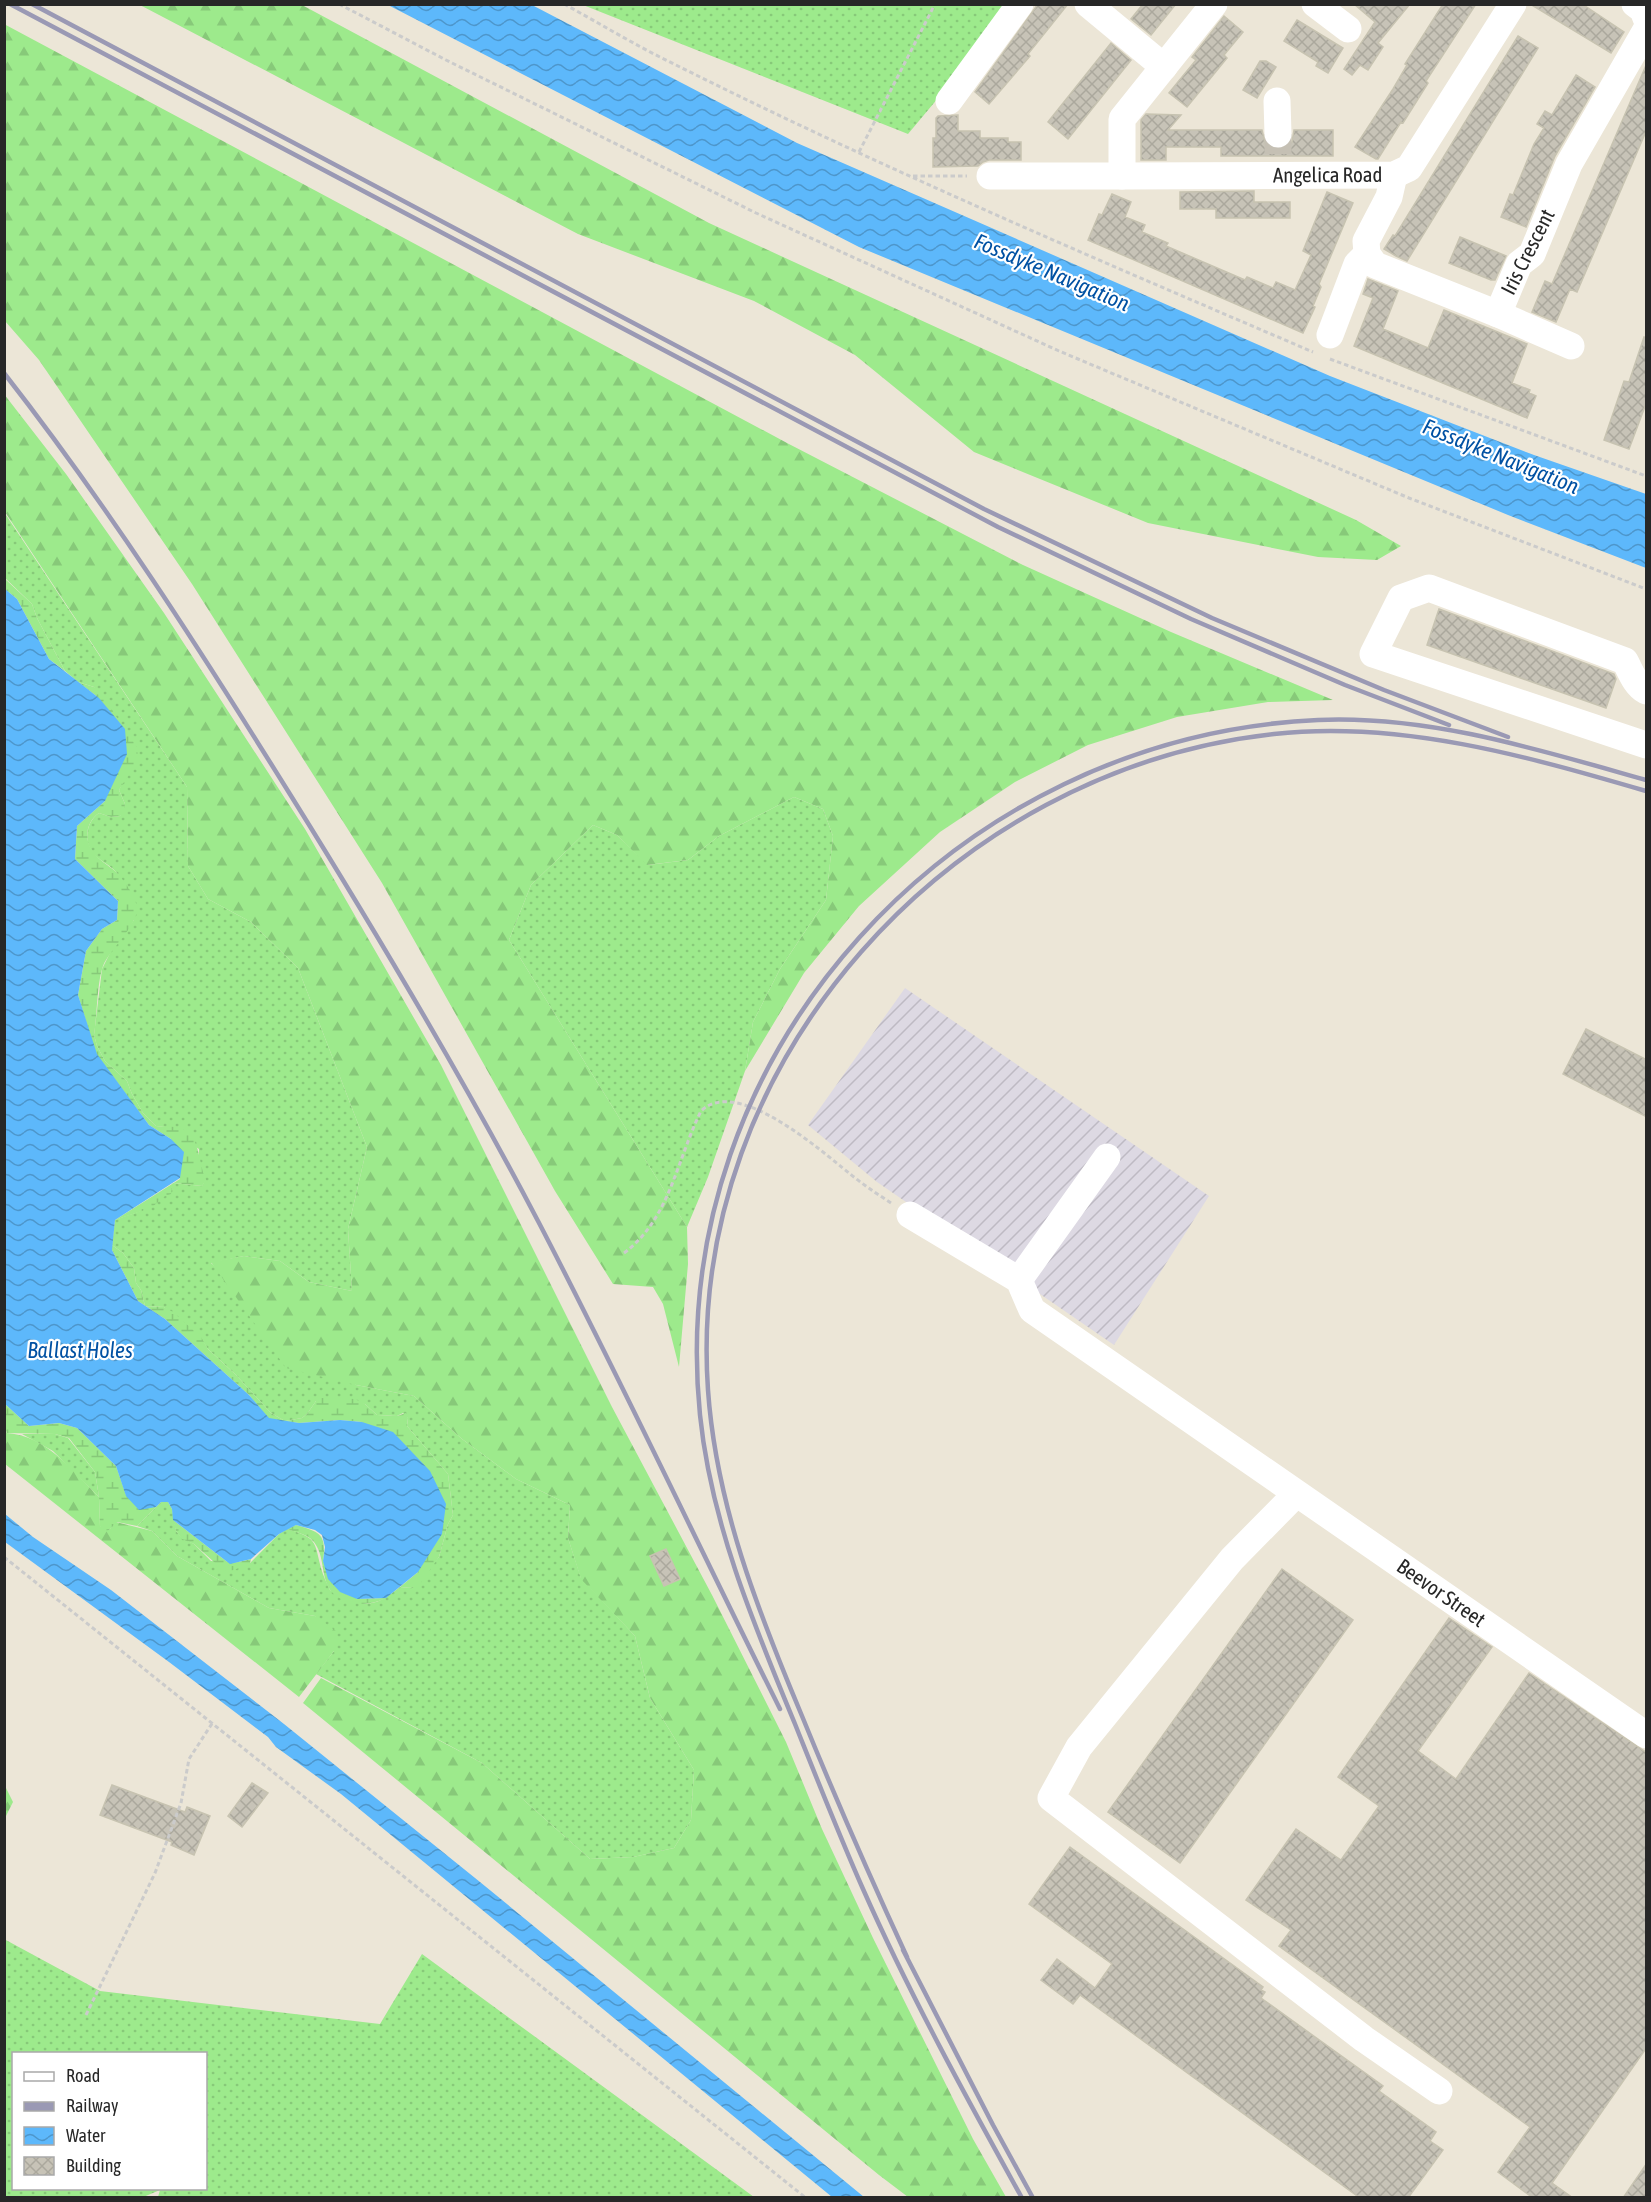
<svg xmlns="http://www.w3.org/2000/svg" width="1651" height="2202" font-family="'Asap Condensed',sans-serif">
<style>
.industrial{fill:url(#industrial-furrows)}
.grass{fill:url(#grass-dots);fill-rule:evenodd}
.forest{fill:url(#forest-firs)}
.wetland{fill:url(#wetland-marsh)}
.water{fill:url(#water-waves)}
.building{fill:url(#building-cross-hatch);stroke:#c7c3b1;stroke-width:1.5}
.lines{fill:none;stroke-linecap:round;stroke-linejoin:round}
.minor-tunnel{stroke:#c5c0b4;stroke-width:27;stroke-dasharray:27 14;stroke-linecap:butt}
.path{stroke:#cbcbcb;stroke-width:3;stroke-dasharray:4.5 3;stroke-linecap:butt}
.minor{stroke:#fff;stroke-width:27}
.rail{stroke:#9a99b4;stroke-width:4.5}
.labels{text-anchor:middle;stroke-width:4.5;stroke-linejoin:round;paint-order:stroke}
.street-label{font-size:21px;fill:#272727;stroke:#fff}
.water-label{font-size:22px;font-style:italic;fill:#0051a3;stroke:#fff}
</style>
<defs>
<pattern id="industrial-furrows" width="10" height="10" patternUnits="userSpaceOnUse" patternTransform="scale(1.5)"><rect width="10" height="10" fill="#ddd9e3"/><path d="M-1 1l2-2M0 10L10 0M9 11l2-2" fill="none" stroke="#bebac3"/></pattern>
<pattern id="grass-dots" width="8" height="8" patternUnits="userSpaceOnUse" patternTransform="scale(1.5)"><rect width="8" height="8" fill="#9dea8c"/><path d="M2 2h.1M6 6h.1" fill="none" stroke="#87c979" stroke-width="1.8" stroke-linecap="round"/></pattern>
<pattern id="forest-firs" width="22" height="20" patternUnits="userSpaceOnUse" patternTransform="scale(1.5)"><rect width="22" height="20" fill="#9dea8c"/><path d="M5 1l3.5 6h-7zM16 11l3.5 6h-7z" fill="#87c979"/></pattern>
<pattern id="wetland-marsh" width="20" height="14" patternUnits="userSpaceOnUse" patternTransform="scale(1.5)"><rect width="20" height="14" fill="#9dea8c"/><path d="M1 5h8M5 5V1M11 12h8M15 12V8" fill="none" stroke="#87c979"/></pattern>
<pattern id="water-waves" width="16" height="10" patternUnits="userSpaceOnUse" patternTransform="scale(1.5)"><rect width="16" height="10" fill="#5db8fb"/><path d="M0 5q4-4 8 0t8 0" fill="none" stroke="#4d96cb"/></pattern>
<pattern id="building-cross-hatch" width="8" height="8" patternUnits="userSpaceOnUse" patternTransform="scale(1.5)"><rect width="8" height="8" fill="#c7c3b7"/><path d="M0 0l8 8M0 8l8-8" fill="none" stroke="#aba89d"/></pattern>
</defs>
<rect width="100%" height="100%" fill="#ece6d7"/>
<!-- industrial -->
<path class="industrial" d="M905,988L1209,1196L1114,1345L877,1182L808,1125Z"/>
<!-- grass -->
<path class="grass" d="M583,5H1016L908,134Z
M4,512L187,787L188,866L208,899L251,922L298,968L367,1147L348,1229L352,1291L309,1282L280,1261L244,1256L211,1263L356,1385L414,1396L462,1439L516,1479L570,1505L568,1538L581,1578L635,1636L650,1698L694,1770L691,1820L674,1848L633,1857L590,1859L482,1763L316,1674L334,1651L315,1616L269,1608L177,1556L152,1531L137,1526L161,1502H168L172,1509L176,1531L182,1538L194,1544L211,1561L250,1563L279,1534L287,1529C317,1538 314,1540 321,1568C323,1576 327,1583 330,1590C363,1605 369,1612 400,1587L412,1588L439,1557L448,1524L453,1515L448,1474L407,1426L408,1418L403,1413L397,1416L377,1415L365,1404L316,1401L307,1414L302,1418L285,1421L271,1413L236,1375L208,1349L200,1337L164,1307L145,1306L141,1290L136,1283L134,1268L123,1253L112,1245L115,1220C142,1210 156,1209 173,1183L202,1186L205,1180L199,1163V1149L165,1127L156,1126L143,1113L132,1094L127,1081L105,1061L97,1046L94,1035L102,969L111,951L134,920C130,907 124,881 116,872C110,865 100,861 94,854C83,841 86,822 99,813L111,817L120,816L125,804L119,790L122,784L94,687L78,682L65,671L37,618L32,604L5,578Z
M794,797L823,809L833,836L826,900L780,969L753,1022L745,1071L708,1177L687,1227L509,940L531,885L593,825L617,835L648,865L688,860L719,836Z
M22,1434H55L68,1438L95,1472L99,1497L53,1451Z
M4,1939L100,1991L380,2024L422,1954L754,2197H158L160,2190L141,2198L5,2197ZM14,2054H206V2188H14Z"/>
<!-- forest -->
<path class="forest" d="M140,5H302L709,223L1356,520L1401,546L1377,560L1318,557L1148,523L974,452L855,355L754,301L578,234Z
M4,24L787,443L1023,565L1171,632L1333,700L1268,702L1177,717L1088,745L1015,782L940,832L859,906L804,973L745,1071L753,1022L780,969L826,900L833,836L823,809L794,797L719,836L688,860L647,865L617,835L593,825L531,885L509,940L687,1227L688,1264L679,1367L663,1304L653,1287L613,1284L555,1191L382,883L192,584L39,360L5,321Z
M4,394L66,474L164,613L305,829L441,1065L612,1407L712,1595L786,1742L822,1829L873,1938L973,2139L1006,2197H908L879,2175L303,1703L321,1678L482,1763L590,1859L633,1857L674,1848L691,1820L694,1770L650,1698L635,1636L581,1579L568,1538L570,1505L516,1479L462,1439L414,1396L356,1385L286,1368L211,1262L244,1256L280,1261L309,1282L352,1291L348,1229L367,1147L298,968L251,922L208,899L188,866L187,787L5,512Z
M4,1429L7,1433C47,1436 73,1471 99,1497L100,1526L109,1530L116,1522L152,1531L177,1556L269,1608L315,1616L336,1631L334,1651L299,1697L5,1464Z
M5,1786L13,1802L5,1818L4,1786Z"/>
<!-- wetland -->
<path class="wetland" d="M4,578L32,604L37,618L65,671L49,659L17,599L5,589Z
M78,682L94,687L101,694L137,747L138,760L119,790L125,804L124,812L120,816L111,817L99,813C86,822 83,840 94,853C99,860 108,865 115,871C123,879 135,895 137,907C139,924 110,949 103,966C97,982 97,1017 94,1035L97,1046L105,1061L127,1081L132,1094L143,1113L156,1126C163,1127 173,1126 180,1128C201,1134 198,1164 206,1180L202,1186L173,1183L171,1194L165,1196L151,1208L115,1220L180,1179L171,1139L149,1125L96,1054L78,995L86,951L102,929L117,920L118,901L75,859L77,826L105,801L99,698Z
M112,1245L123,1253L134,1268L136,1283L141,1290L145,1306L164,1307L173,1312L201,1337L208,1349L236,1375L271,1413L285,1421L302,1418L307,1414L316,1401L321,1398L355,1399L365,1404L377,1415L397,1416L406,1413L408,1418L407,1426L448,1474L453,1515L448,1524L439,1557L420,1584L412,1588L400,1587L418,1572L362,1422L340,1420L299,1423L269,1419L249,1395L165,1319L138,1301L112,1250Z
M5,1404L29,1426L59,1423L77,1428L116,1466L126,1495L156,1507L137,1526L117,1522L109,1530L103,1531L100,1526L99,1497L95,1472L69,1438L55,1434L7,1433L5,1429Z
M173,1520L230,1564L251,1559L250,1563L234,1570L224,1571L194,1544L182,1539L176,1531Z
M296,1525C320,1532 327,1534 323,1561L357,1599L386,1598C374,1604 363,1605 350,1602C314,1593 330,1560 313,1541C307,1534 295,1532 287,1529Z"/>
<!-- water -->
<path class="water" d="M388,5H532L797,143L1330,376L1534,455L1646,494V568L1508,515L859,247Z
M5,589L17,599L49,659L99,698L125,729L127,754L105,801L77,826L75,859L118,901L117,920L102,929L86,951L78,995L97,1054L149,1125L171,1139L184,1152L180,1178L115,1220L112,1250L138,1301L165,1319L249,1395L269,1418L299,1423L340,1420L362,1422L393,1432L430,1471L446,1504L442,1534L418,1572L386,1598L357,1599L340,1592L328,1579L323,1561L325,1547L322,1535L315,1530L296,1525L279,1534L251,1559L230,1564L173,1520L172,1509L168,1502H161L156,1507L139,1510L126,1496L116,1466L77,1428L59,1423L29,1426L5,1404Z
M5,1514L33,1537L111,1590L284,1724L480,1882L864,2197H832L341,1794L276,1747L268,1737L169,1662L5,1542Z"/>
<!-- building -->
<path class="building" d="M1038,4H1068L1028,54L1030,56L989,104L975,92Z
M1143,4H1176L1151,35L1131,19Z
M1354,4H1410L1378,43L1383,47L1368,70L1360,65L1352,75L1344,69L1375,22Z
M1443,4H1476L1426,81L1428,83L1403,123L1401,122L1378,159H1376L1355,147L1393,89L1407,65L1405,64Z
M1530,4H1582L1624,32L1611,53Z
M1224,16L1243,32L1224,55L1227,58L1187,107L1169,93L1196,60L1192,57Z
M1297,20L1343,48L1328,73L1316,66L1318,62L1284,41Z
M1518,36L1538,48L1407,261L1396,256L1384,249L1393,235L1395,236Z
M1111,43L1131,60L1068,139L1048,122Z
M1260,61H1266L1276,67L1257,98L1243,90Z
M1647,63V129L1577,292L1570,289L1556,322L1532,312L1545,281L1552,284Z
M1576,75L1595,87L1555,156L1526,227L1501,217L1510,194L1513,195L1534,144L1544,128L1537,124L1545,111L1552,115Z
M1146,114L1181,115L1168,130H1262L1265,143L1271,148L1278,150L1286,148L1292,142L1294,130H1333V156H1221V147H1166V160H1141V120Z
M958,115V131H980V138H1008V142H1021V160H989L983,162L978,166L933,167V138H936V118L938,116Z
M1254,191V202H1290V218H1216V209H1180V192Z
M1327,192L1353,203L1319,284L1321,287L1313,306L1315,307L1303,333L1088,240L1099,214L1102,215L1112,194L1131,202L1125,217L1145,225L1142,232L1168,243L1166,246L1245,280L1247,277L1273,288L1276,282L1295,290L1311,255L1303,251Z
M1460,237L1506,256L1495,280H1491L1449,263Z
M1368,279L1398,291L1383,329L1428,348L1444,310L1527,344L1512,383L1530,390L1529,393L1536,396L1527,418L1354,346L1373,298L1363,294Z
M1644,337L1647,338V401L1629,449L1604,440L1624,381L1629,382Z
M1439,609L1614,674L1616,679L1606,708L1427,645Z
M1586,1029L1647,1060V1117L1563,1074Z
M666,1549L680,1579L664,1586L650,1556Z
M1282,1569L1353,1620L1180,1863L1108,1812Z
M1449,1618L1492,1647L1418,1751L1456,1779L1529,1673L1647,1753V2047L1552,2183L1573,2198H1533L1498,2172L1530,2127L1279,1946L1291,1930L1246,1900L1296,1829L1341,1860L1379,1806L1338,1777Z
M252,1783L268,1793L242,1827L228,1816Z
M112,1785L185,1812L187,1807L210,1816L194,1855L171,1845L172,1842L100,1815Z
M1070,1847L1263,1987L1261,1990L1265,1992L1261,1998L1383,2086L1379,2091L1436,2132L1430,2141L1443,2150L1408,2198H1360L1080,1995L1073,2004L1041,1980L1057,1959L1095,1988L1112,1964L1029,1904Z
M1647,2163V2198H1623Z"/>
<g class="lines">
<!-- minor-tunnel -->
<path class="minor-tunnel" d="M1278,134V154"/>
<!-- path -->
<path class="path" d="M339,4L446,60L756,213L1059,351L1409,498L1646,589
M564,4C599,23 633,44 668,61C879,167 1096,259 1313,352
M859,152L935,4
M913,176H967
M1330,359L1646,476
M624,1253C670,1219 677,1159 701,1111C737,1076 820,1150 849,1173C862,1184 876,1193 891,1203
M4,1557L806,2198
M86,2015L155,1873L181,1803L189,1759L213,1722"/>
<!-- minor -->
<g class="minor">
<path d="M1088,4L1164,67"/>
<path id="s1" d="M1214,4L1122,119V176L1394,175L1409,168L1513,4"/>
<path d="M1315,4L1348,29"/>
<path d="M1635,4L1643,10L1646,18"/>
<path d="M949,101L1020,4"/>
<path d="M1277,101L1278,134"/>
<path d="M1394,175L1389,197L1366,241L1367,254L1375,265L1498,314L1519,264L1532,254L1569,164L1646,30"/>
<path d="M990,176H1122"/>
<path d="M1498,314L1571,346"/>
<path d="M1330,335L1357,264L1367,254"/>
<path d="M1646,691C1635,685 1631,672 1625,661L1429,588L1401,598L1373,654L1646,745"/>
<path id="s2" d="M910,1215L1019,1280L1032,1310L1646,1735"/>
<path d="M1019,1280L1107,1157"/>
<path d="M1296,1494L1232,1559L1079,1747L1051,1798L1364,2039L1439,2091"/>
</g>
<!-- rail -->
<path class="rail" d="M10,4L998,527L1191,619L1345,685L1449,725
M32,4L984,509L1212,618L1384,690L1508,737
M4,373C108,506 199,648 288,791C376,932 461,1074 538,1221C622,1382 699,1547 780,1709
M903,1950L993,2125L1033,2198
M907,1957C870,1877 835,1797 802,1716C758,1611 716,1505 708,1390C685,1061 951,769 1274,734C1400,720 1526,756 1646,791
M1022,2198C966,2097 910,1995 863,1889C839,1835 817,1779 795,1724C754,1625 711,1523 700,1415C663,1051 957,736 1318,720C1429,715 1540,750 1646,780"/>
</g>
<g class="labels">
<!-- street labels -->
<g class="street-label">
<text dy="7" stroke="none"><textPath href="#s1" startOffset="410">Angelica Road</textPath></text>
<text transform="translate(1528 252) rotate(-63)" y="7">Iris Crescent</text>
<text dy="7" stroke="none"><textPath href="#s2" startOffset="657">Beevor Street</textPath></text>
</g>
<!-- water labels -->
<g class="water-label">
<text transform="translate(1052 272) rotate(23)" y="8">Fossdyke Navigation</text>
<text transform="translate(1501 456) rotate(22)" y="8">Fossdyke Navigation</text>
<text x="80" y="1358">Ballast Holes</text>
</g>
</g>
<!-- border -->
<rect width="1651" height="2202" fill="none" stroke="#272727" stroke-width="12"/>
<!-- legend -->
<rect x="12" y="2052" width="195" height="138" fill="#ffffff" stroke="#a9a9a9" stroke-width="1.5"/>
<rect x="24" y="2072" width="30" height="9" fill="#ffffff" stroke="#a9a9a9" stroke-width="1.5"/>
<text x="66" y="2082" font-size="18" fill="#272727">Road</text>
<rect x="24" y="2102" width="30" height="9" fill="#9a99b4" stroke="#a9a9a9" stroke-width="1.5"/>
<text x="66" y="2112" font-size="18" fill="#272727">Railway</text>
<rect x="24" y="2127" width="30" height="18" fill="url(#water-waves)" stroke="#a9a9a9" stroke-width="1.5"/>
<text x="66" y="2142" font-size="18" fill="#272727">Water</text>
<rect x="24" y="2157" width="30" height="18" fill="url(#building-cross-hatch)" stroke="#a9a9a9" stroke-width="1.5"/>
<text x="66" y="2172" font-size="18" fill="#272727">Building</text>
</svg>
